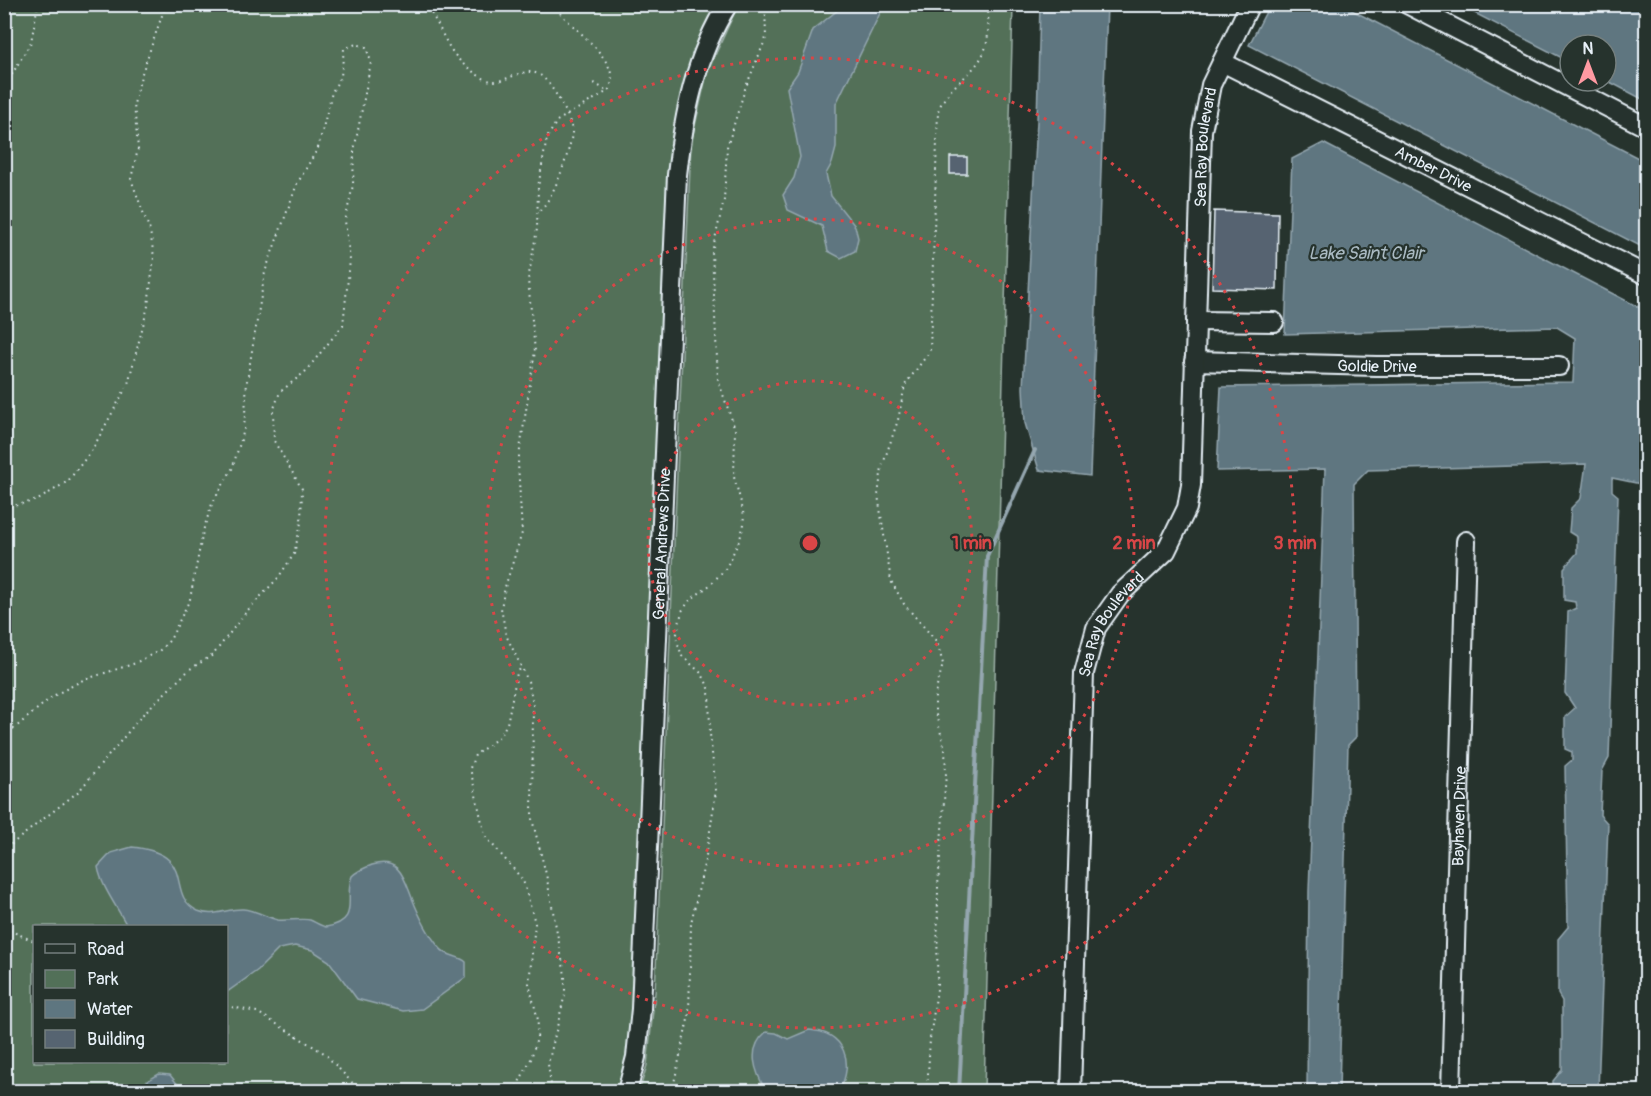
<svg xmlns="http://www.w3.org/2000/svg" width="1651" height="1096" font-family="Pangolin,sans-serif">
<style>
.green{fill:#527058;stroke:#9db0a8;stroke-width:1.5;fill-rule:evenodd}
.water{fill:#5e7680;stroke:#95a7b0;stroke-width:1.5}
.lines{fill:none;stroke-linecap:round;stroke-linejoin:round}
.stream{stroke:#95a7b0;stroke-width:4}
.building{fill:#566471;stroke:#e8f1f8;stroke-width:1.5}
.minor-casing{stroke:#e8f1f8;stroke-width:22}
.path{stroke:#e8f1f8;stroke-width:2;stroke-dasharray:1.5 4.5;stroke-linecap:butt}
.minor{stroke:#26332d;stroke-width:18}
.ring{fill:none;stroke:#d94647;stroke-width:3;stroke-dasharray:3 6}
.labels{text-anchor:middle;stroke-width:4.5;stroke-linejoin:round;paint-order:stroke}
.street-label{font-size:16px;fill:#e8f1f8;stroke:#26332d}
.water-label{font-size:18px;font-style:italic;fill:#aabac2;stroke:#26332d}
.centre{fill:#d94647;stroke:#26332d;stroke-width:3}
.ring-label{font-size:18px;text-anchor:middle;font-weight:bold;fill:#d94647;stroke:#26332d;stroke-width:4.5;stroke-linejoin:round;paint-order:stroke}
</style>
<rect width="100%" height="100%" fill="#26332d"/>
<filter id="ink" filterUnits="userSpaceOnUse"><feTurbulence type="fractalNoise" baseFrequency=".0167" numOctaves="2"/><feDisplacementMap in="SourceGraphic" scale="12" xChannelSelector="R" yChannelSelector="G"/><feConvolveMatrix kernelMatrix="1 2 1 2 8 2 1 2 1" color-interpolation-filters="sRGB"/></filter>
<g filter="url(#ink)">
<!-- green -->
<path class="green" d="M4,5H716C691,48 680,95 671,143L635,1004L629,1057L619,1091H5ZM34,926H226V1062H34Z
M738,5H1013L984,1091L639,1092L647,1065L655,992L691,143L707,73Z"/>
<!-- water -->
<path class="water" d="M1270,4L1342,5L1646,162V249L1249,45Z
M844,5H884L836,104V148L832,163L826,174L831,196L855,226L858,238L855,251L841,258L828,251L822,226L788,210L783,195L794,178L800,157L787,88L798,72L813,30Z
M1040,5H1107L1090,476L1039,470L1025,423L1023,388L1037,121Z
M1459,5H1634L1646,11V101L1606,80V45H1570V62Z
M1323,143L1646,311V485L1612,478V491L1618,496L1609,758L1602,771L1600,815L1608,824L1598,1091H1553V1081L1562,1070V1001L1558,994V939L1568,927L1565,766L1572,760V752L1565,749V717L1575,708L1565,693L1568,612L1576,608L1575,602L1564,600V568L1577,553V537L1569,532L1571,508L1581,498L1586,464L1368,470L1354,484L1356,737L1348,745L1339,1091H1307L1309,891L1325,469L1217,471L1221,387L1573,382L1575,338L1557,327L1285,334L1292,159Z
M132,847C200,854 163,894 198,911C214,918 227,908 243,909C255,910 266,917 278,920C286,921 304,918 310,920C315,922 320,926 326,927C362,921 343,898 352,876C357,871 364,868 372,865C400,857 404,878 412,898C418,913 428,934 439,947C446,957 458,955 466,962V977L422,1009L403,1011L357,999L329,961L312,950L295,946L279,949L258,970L227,992L226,926H127C118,908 101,886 98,867L111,853Z
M809,1030C845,1032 855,1063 839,1091H766C755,1072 746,1049 766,1032L776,1033L788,1039Z
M159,1074L170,1075L183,1091H137L147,1081Z"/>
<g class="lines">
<!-- stream -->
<path class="stream" d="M959,1092L987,556L1035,450"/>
</g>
<!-- building -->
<path class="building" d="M950,157H967V174H950Z
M1214,211L1278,213L1277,290L1212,288Z"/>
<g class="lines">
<!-- minor casing -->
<g class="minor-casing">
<g id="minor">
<path d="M1407,4L1646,127"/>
<path id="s1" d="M1222,62L1646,275"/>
<path d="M1196,321L1274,322"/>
<path id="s2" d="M1194,361L1376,366H1559"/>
<path id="s3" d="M627,1092L636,1057L641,1009L677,175C684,115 695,56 728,4"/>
<path id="s4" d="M1071,1092L1084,673L1096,628L1120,594L1166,551L1187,508L1191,485L1202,131L1211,85L1250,4"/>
<path id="s5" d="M1451,1092L1466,541"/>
</g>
</g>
<!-- path -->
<path class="path" d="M424,4C442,24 445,51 467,67C475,73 485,82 496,81C511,80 524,66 540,75C551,82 573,120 572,133C570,152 553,201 538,212
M552,4C568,26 627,63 608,91L557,121L547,138L538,187L537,229L528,280L535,351L518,463L522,533L505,587L501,608L506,635L528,681L533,703L532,819L546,874L565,975V994L548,1064L552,1092
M594,83L607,91
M4,116L11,76L31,42L38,4
M4,508L38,500L68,481L92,450L128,384L148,306L154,257L150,231L131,179L138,149L134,104L141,76L166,4
M4,737L53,696L83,680L133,664L159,651L170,640L190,599L203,531L212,504L232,469L244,430L247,381L265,272L297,184L318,148L332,92L341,76L344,49L356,44L366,47L371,62L354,151L353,185L345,221L350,260L343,325L305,372L280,392L273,411L274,441L302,489L301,523L294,554L278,578L246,612L213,655L190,669L144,713L79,791L4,850
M4,928L34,941
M226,1006L257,1012L324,1053L361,1092
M514,1092L531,1059L537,1038L538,1020L529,984L535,923L523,880L485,836L470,768L475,755L499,737L507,724L517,673L521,668
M672,1092L689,1015L691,923L707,851L716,791L710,734L709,688L702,674L682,656L676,638L682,611L690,600L710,585L726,568L740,539L744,524L743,510L734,477L735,429L718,380L712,252L724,200L727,147L745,89L766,38L765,4
M927,1092L930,1039L937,989L938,886L946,773L945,749L935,711V694L943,664L937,642L904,604L891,581L878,495L882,467L898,420L905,385L930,351L938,111C948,84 974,76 984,52C990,38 988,20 988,4"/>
<!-- minor -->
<use href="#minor" class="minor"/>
</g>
</g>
<!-- distance rings -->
<g class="ring">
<circle cx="810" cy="543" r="162"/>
<circle cx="810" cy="543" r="324"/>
<circle cx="810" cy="543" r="485"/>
</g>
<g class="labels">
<!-- street labels -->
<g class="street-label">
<text dy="6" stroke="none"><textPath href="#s4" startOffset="980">Sea Ray Boulevard</textPath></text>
<text dy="6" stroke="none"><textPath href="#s1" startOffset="237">Amber Drive</textPath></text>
<text dy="6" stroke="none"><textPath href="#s2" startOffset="183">Goldie Drive</textPath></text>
<text dy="6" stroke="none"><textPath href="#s3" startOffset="550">General Andrews Drive</textPath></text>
<text dy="6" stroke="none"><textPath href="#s4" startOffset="476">Sea Ray Boulevard</textPath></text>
<text dy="6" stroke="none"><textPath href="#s5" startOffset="276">Bayhaven Drive</textPath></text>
</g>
<!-- water labels -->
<g class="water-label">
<text x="1366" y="259">Lake Saint Clair</text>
</g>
</g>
<circle cx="810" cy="543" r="9" class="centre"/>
<g class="ring-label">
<text x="972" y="549">1 min</text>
<text x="1134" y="549">2 min</text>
<text x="1295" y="549">3 min</text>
</g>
<!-- margin -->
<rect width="1651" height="1096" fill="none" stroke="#26332d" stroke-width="24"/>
<rect x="12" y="12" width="1627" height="1072" fill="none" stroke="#e8f1f8" stroke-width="2" filter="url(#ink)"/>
<!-- legend -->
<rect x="33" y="925" width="195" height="138" fill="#26332d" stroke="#747f7e" stroke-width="1.5"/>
<rect x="45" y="944" width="30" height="9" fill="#26332d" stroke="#747f7e" stroke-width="1.5"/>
<text x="87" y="955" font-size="18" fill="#e8f1f8">Road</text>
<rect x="45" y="970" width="30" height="18" fill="#527058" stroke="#747f7e" stroke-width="1.5"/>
<text x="87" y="985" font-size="18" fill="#e8f1f8">Park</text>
<rect x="45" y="1000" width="30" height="18" fill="#5e7680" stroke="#747f7e" stroke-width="1.5"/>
<text x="87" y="1015" font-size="18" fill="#e8f1f8">Water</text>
<rect x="45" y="1030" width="30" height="18" fill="#566471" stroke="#747f7e" stroke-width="1.5"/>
<text x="87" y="1045" font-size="18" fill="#e8f1f8">Building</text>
<!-- north arrow -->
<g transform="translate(1588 63)"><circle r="28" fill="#26332d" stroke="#747f7e" stroke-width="1.5"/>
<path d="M0-4.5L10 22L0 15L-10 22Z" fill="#ff9aa2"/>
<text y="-9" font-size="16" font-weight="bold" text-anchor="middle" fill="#e8f1f8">N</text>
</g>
</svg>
